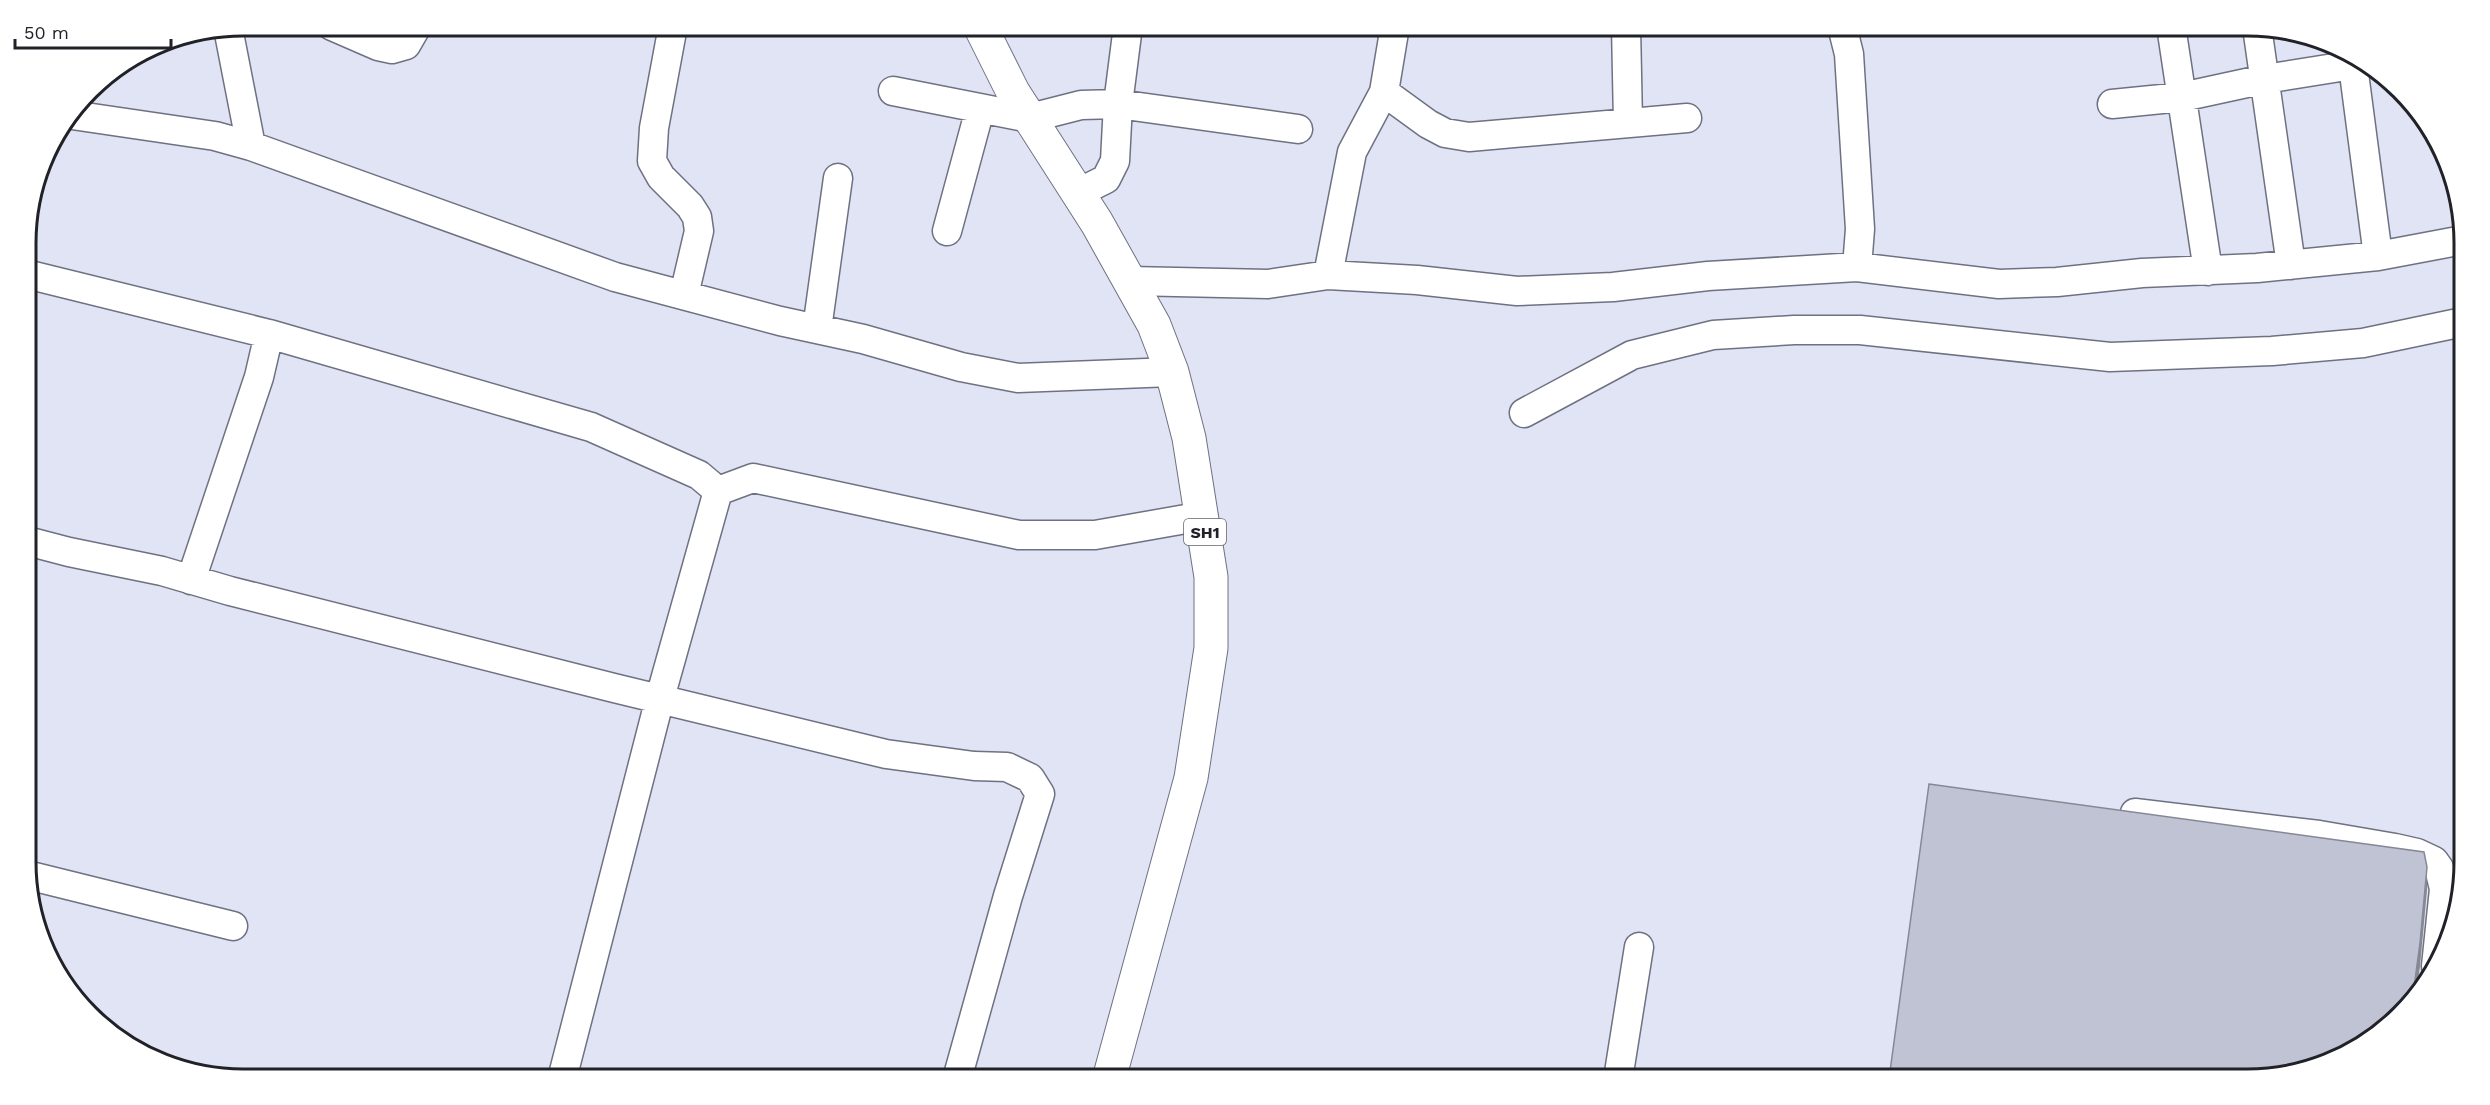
<svg xmlns="http://www.w3.org/2000/svg" width="2490" height="1105" font-family="'Work Sans',sans-serif">
<style>
.lines{fill:none;stroke-linecap:round;stroke-linejoin:round}
.minor-casing{stroke:#6e7181;stroke-width:31}
.major-casing{stroke:#6e7181;stroke-width:35}
.minor{stroke:#fff;stroke-width:28}
.major{stroke:#fff;stroke-width:33}
.shaded-wall{fill:#868894}
.building{fill:#c0c3d4;stroke:#868894;stroke-width:1.5}
.labels{text-anchor:middle;stroke-width:4.5;stroke-linejoin:round;paint-order:stroke}
.shield{fill:#fff;stroke:#646468;stroke-width:1.5}
.shield-label{font-size:16px;font-weight:bold;fill:#212228}
.rim{fill:none;stroke:#212228;stroke-width:3}
</style>
<rect width="100%" height="100%" fill="#e0e4f5"/>
<g class="lines">
<!-- minor casing -->
<g class="minor-casing">
<path id="minor" d="M332,26L378,46L392,49L406,45L417,26
M673,26L654,128L652,161L661,177L690,206L697,217L699,231L684,295
M1626,26L1628,123
M1842,26L1849,54L1860,229L1857,267
M2171,26L2208,271
M2257,27L2291,265
M228,28L251,146
M2352,58L2378,256
M893,91L1030,118L1081,105L1118,104L1298,129
M1384,92L1428,124L1445,133L1469,137L1687,118
M2112,104L2182,97L2265,79L2359,64
M72,115L215,136L251,146L615,277L780,321L863,339L961,367L1018,378L1172,372
M1078,193L1106,179L1115,161L1118,104L1128,26
M947,231L980,109
M26,274L269,334L591,427L699,475L718,491L660,698L562,1079
M1328,275L1352,152L1384,92L1395,26
M1130,281L1268,284L1328,275L1417,280L1517,291L1613,287L1708,276L1857,267L1999,284L2057,282L2142,273L2257,268L2378,256L2463,240
M817,329L838,178
M1524,413L1632,355L1713,335L1794,330H1860L2110,357L2272,351L2363,343L2463,322
M718,491L753,478L1019,535H1095L1203,516
M27,541L69,552L162,571L230,591L614,688L886,754L974,766L1007,767L1030,778L1040,794L1008,896L957,1079
M191,580L259,377L269,334
M2135,813L2319,835L2395,848L2417,853L2434,861L2439,868L2444,889L2436,966
M27,875L233,926
M1618,1079L1639,947"/>
</g>
<!-- major casing -->
<g class="major-casing">
<path id="major" d="M980,26L1013,92L1097,223L1154,325L1172,372L1189,438L1211,577V648L1191,778L1109,1079"/>
</g>
<!-- minor -->
<use href="#minor" class="minor"/>
<!-- major -->
<use href="#major" class="major"/>
</g>
<!-- shaded-wall -->
<path class="shaded-wall" d="M2427,867V890L2420,966L2416,998L2412,1002Z"/>
<!-- building -->
<path class="building" d="M1929,784L2424,852L2427,867L2420,943L2412,1002L2368,1043L2261,1079H1889Z"/>
<g class="labels">
<!-- shield labels -->
<rect class="shield" x="1184" y="519" width="42" height="26" rx="4.5"/>
<g class="shield-label">
<text x="1205" y="538">SH1</text>
</g>
</g>
<!-- crop -->
<path d="M0 0H2490V1105H0ZM243 36H2247A207 207 0 0 1 2454 243V862A207 207 0 0 1 2247 1069H243A207 207 0 0 1 36 862V243A207 207 0 0 1 243 36Z" fill="#fff" fill-rule="evenodd"/>
<path class="rim" d="M243 36H2247A207 207 0 0 1 2454 243V862A207 207 0 0 1 2247 1069H243A207 207 0 0 1 36 862V243A207 207 0 0 1 243 36Z"/>
<!-- scale -->
<path d="M15 39v9h156v-9" fill="none" stroke="#212228" stroke-width="3"/>
<text x="24" y="39" font-size="18" fill="#212228" stroke="#ffffff" stroke-width="4.5" paint-order="stroke">50 m</text>
</svg>
